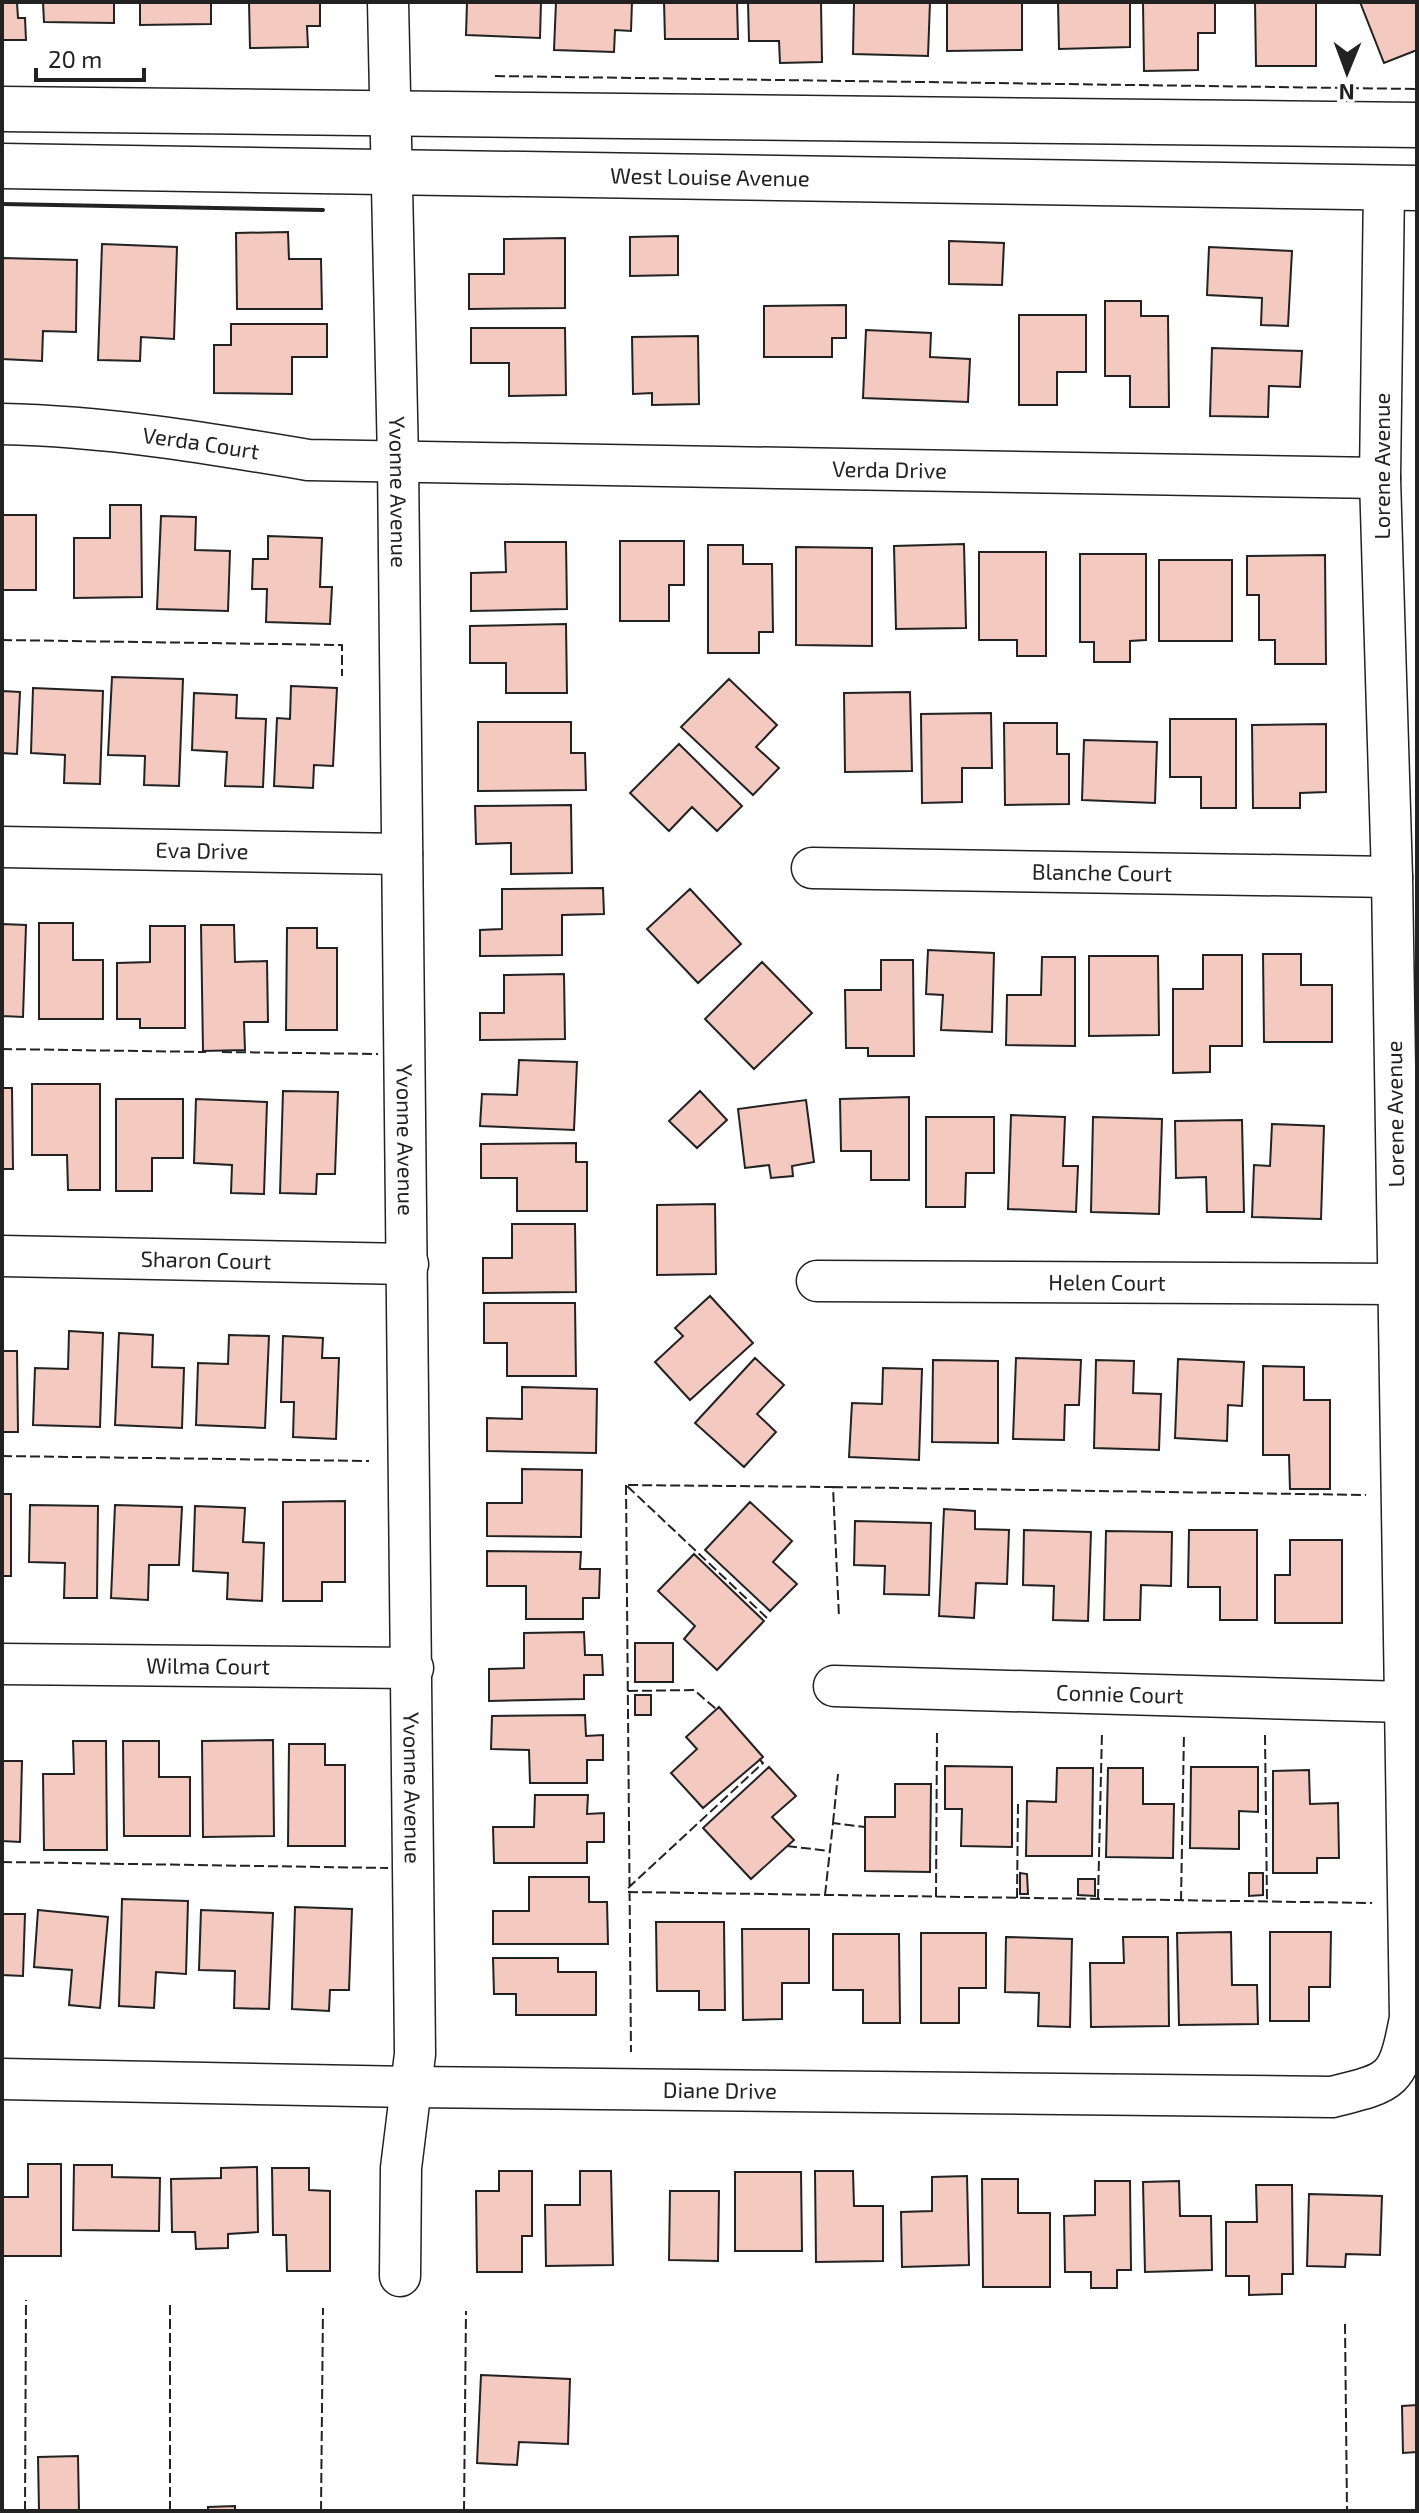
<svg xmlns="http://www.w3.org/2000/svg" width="1419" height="2513" font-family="'Exo 2',sans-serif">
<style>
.building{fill:#f3c9c0;stroke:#222;stroke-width:2}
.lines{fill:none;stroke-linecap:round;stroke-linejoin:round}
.minor-casing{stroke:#222;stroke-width:43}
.major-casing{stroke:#222;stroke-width:47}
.minor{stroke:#fff;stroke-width:40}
.major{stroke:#fff;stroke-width:44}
.fence{stroke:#222;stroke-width:2;stroke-dasharray:10 4;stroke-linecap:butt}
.wall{stroke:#222;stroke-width:4}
.labels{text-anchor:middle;stroke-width:6;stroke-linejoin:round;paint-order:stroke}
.street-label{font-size:22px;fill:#222;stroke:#fff}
</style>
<rect width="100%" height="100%" fill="#fff"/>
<!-- building -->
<path class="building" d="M2,2H17L18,18H25L26,40H2Z
M43,2H114V23L44,22Z
M140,2H211V24L140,25Z
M249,2H320V26H307L308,47L250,48Z
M467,2H541L540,38L466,35Z
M556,2H632L631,31L615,30L614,52L554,50Z
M664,2H737L738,39H665Z
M748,2H821L822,62L780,63L779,41H749Z
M854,2H930L928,56L853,54Z
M947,2H1022V50L947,51Z
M1058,2H1130V47L1059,49Z
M1143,2H1215V33H1198V70L1144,71Z
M1255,2H1316V66H1256Z
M1360,2H1417V50L1384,63Z
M288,232L289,259H321L322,309H237L236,233Z
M678,236V275L630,276V237Z
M565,238V308L469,309V274H504V239Z
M949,241L1004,243L1002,285L949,284Z
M102,244L177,247L174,339L141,337L140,361L98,360Z
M1209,247L1292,251L1288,326L1261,325L1262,298L1207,295Z
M3,258L77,260L76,332L43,331L42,361L2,359Z
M1105,301H1141V316H1168L1169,407H1130V376H1105Z
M846,305V338H832V357H764V306Z
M1019,315H1086V372H1057V405H1019Z
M231,324H327V357H292V394L214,393V345H231Z
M471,328H565L566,395L509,396V363H471Z
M866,330L931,333L930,357L970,359L968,402L863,398Z
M698,336L699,404L652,405V393L633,394L632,337Z
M1212,348L1302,351L1300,387L1269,386L1268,417L1210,416Z
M110,505H141L142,597L74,598V538H110Z
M2,515H36V590H2Z
M161,516L196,517L195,550L230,551L228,611L157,609Z
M268,536L322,538L320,587H332L330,624L266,622L267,589H252L253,559H268Z
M620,541H684V585H669V621H620Z
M505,542H566L567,609L471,611V573L506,572Z
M964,544L966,628L896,629L894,546Z
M708,545H743V564H772L773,632H759V653H708Z
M796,547L872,548V646L796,645Z
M979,552H1046V656H1017V640H979Z
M1080,554H1146V640L1130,641V662H1094V642H1080Z
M1325,555L1326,664H1275V640H1259V595H1247V556Z
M1159,560H1232V641H1159Z
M566,624L567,693H506V663H470V626Z
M112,677L183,679L179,786L144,785L145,756L108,755Z
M729,679L777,725L756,747L779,768L753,795L681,727Z
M291,686L337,688L333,766L314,765L313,788L274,786L277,718L290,719Z
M33,688L103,691L100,784L64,783L65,755L31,753Z
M2,691L20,692L17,754L2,753Z
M910,692L912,771L845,772L844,693Z
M194,693L237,695L236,718L266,719L263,787L225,786L227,752L192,750Z
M991,713L992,768H962V802L922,803L921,714Z
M1170,719H1236V808H1201V777H1170Z
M478,722H571V753H585L586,790L478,791Z
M1004,723H1057V754H1069V804L1005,805Z
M1326,724V792L1300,793V808H1253L1252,725Z
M1084,740L1157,742L1155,803L1082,800Z
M679,744L742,806L717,831L692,807L669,831L630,793Z
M571,805L572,873L511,874V843L476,844L475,806Z
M603,888L604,914L562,915V955L480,956V930L502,929V889Z
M690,889L741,944L698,983L647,929Z
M39,923H73V960H103V1019H39Z
M2,924L26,925L23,1017L3,1016V1037Z
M201,925H234L235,962L267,961L268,1022H244L245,1050L203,1051Z
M150,926H185V1028H140V1019H117V963L150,962Z
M287,928H317V948H337V1030H286Z
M928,950L994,953L992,1032L941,1030L943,995L926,994Z
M1263,954H1301V985H1332V1042H1264Z
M1203,955H1242V1046H1210V1072L1173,1073V989H1203Z
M1089,956H1158L1159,1035L1089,1036Z
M1042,957H1075V1046L1006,1045L1007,995H1041Z
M881,960H913L914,1056H868V1048H846L845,990H881Z
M762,962L812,1013L754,1069L705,1019Z
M564,974L565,1039L480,1040V1013H504V975Z
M519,1060L577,1062L574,1130L480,1126L482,1094L517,1095Z
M32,1084H100V1190H68L67,1155H32Z
M2,1088H12L13,1169H2Z
M283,1091L338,1092L335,1174H317L316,1194L280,1193Z
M700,1091L727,1120L697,1148L669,1121Z
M909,1097V1180H871V1151H841L840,1099Z
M116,1099H183V1158H152V1191H116Z
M196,1099L267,1102L264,1194L231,1193L232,1165L194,1163Z
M806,1100L814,1162L792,1166L793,1176L771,1178L769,1165L745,1168L738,1109Z
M1011,1115L1065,1117L1063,1166H1078L1076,1212L1008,1209Z
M926,1117H994V1173H966L965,1207H926Z
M1093,1117L1162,1119L1159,1214L1091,1212Z
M1242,1120L1244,1212H1207L1206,1177L1176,1178L1175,1121Z
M1272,1124L1324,1126L1321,1219L1252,1217L1254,1165L1270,1166Z
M576,1143V1162H587V1211H517V1178H481V1144Z
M715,1204L716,1274L657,1275V1205Z
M512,1224H575L576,1292L483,1293V1258H512Z
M710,1296L753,1343L690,1400L655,1362L683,1336L675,1328Z
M484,1303H575L576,1376H507V1343H484Z
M69,1331L103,1333L100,1427L33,1425L35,1368L68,1369Z
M119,1333L153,1335L152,1367L184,1368L182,1428L115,1425Z
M229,1335L269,1336L265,1428L196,1425L198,1363L228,1364Z
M283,1336L323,1338L322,1358H339L336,1439L293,1437L294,1402H281Z
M2,1351H17L18,1432H2Z
M755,1358L784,1385L757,1414L776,1432L744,1467L695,1423Z
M1016,1358L1081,1360L1079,1405H1065L1064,1440L1013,1439Z
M1178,1359L1244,1362L1242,1406L1228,1405L1227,1441L1175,1438Z
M933,1360L998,1361V1443L932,1442Z
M1096,1360L1134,1361L1133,1393L1161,1394L1159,1450L1094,1448Z
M1263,1366L1304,1367V1400H1330V1489H1290L1289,1455H1263Z
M883,1368L922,1369L919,1460L849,1457L852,1403L882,1404Z
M522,1387L597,1389L596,1453L487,1451V1418L522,1419Z
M522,1469L582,1470L581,1537L487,1536V1503H522Z
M2,1494H11V1576H2Z
M345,1501V1582H322V1601H283V1502Z
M750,1502L792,1541L773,1562L797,1584L770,1611L705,1550Z
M30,1505L98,1506L97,1598H64L65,1563L29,1562Z
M115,1505L182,1507L179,1565H149L148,1600L111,1598Z
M195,1506L245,1508L243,1542L264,1543L262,1601L227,1599L228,1573L193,1571Z
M944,1509L975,1511V1529L1009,1530L1007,1584L976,1583L974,1618L939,1616Z
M855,1521L931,1523L929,1595L884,1594L885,1566L854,1565Z
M1024,1530L1091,1532L1088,1621L1053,1620L1054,1586L1023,1585Z
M1189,1530H1257V1620H1220V1587H1188Z
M1106,1531L1172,1532L1171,1586L1141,1585L1140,1620H1104Z
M1290,1540H1342V1623H1275V1575H1290Z
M487,1551L581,1552L580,1569H600L599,1598H583V1619H526V1586H487Z
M694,1554L764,1621L717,1670L684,1639L695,1626L658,1591Z
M584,1632L585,1655H602L603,1675H584V1699L489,1701V1669L524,1668V1633Z
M635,1643H673V1682H635Z
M635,1695H651V1715H635Z
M719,1707L763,1757L703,1808L671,1773L697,1749L686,1737Z
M585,1715L586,1736L603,1735V1760H587V1783H530L529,1750L491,1749L492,1716Z
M273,1740L274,1836L203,1837L202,1741Z
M73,1741H106L107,1850H44L43,1774H74Z
M123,1741H159V1777H190V1836H124Z
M289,1744H325V1765H345V1846H288Z
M2,1761H22L20,1842L2,1841Z
M945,1766L1012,1767V1847L961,1846L962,1809H945Z
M769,1767L796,1796L772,1817L794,1840L751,1879L703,1828Z
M1191,1767H1258V1812L1239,1811V1849L1190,1848Z
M1057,1768H1093L1092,1856H1026L1027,1801L1056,1802Z
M1108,1768H1143V1804H1174L1173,1858L1106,1857Z
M1309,1770L1310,1804L1338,1803L1339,1858H1317V1873H1273V1771Z
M895,1784H931L930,1872L865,1871V1817H895Z
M535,1795H588L587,1814L604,1813V1842H587V1863H494L493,1827H534Z
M1020,1873L1027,1874L1028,1894H1020Z
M1249,1873H1263V1895L1249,1896Z
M529,1877H589V1902H607L608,1944H493V1911H529Z
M1078,1879H1095V1896L1078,1895Z
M122,1899L188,1901L186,1974L156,1972L154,2008L119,2006Z
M295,1907L352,1909L349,1990H330L329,2011L292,2009Z
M38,1910L108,1917L100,2008L69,2005L72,1970L34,1967Z
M201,1910L273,1913L269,2009L234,2008L235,1971L199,1970Z
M2,1914H25L23,1976L2,1975Z
M656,1922H724L725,2010H699V1991H657Z
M742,1929H809V1983H782V2019L743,2020Z
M1231,1932L1232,1985H1257L1258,2024L1179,2025L1177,1933Z
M1270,1932H1331L1330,1987H1309V2021H1270Z
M921,1933H986V1988H959V2023H921Z
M833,1934H899L900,2023H863V1990H833Z
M1006,1937L1072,1939L1070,2027L1038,2026L1039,1993L1005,1992Z
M1123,1937H1168L1169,2026L1091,2027L1090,1963H1124Z
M493,1958H558V1972H596V2015H516V1994H494Z
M28,2164H61V2256H2V2197H28Z
M74,2165H112V2177L160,2178L159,2231L73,2230Z
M257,2167L258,2232L228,2234V2248L196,2249L195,2232H172L171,2179L221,2178V2168Z
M272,2168H309V2190L330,2191V2271H287L286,2235H273Z
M499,2171H532V2236H522V2272H477L476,2191H499Z
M580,2171H611L613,2265L546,2266L545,2205H580Z
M815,2171H853L854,2206H883V2261L816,2262Z
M735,2172H801L802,2251H735Z
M967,2176L969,2265L902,2267L901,2212L932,2211V2177Z
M982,2179H1018V2213H1050V2287H983Z
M1095,2181H1130L1131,2270H1117V2288H1091V2272H1065L1064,2216L1095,2215Z
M1179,2181L1180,2216H1211L1212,2270L1145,2272L1143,2182Z
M1256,2185H1292L1293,2274H1282V2294L1249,2295V2276H1226V2222H1257Z
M670,2191H719L718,2261L669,2260Z
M1309,2194L1382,2196L1380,2255L1346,2254L1345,2267L1307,2266Z
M481,2375L570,2379L568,2444L519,2442L517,2465L477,2463Z
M1417,2405V2452L1403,2453L1402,2406Z
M78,2456L79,2511H39L38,2457Z
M235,2506V2511H208V2507Z"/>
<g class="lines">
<!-- minor casing -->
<g class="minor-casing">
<g id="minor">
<path id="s1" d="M388,2L398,461L415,2054L401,2168L400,2276"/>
<path id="s2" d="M2,424C105,426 207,443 308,460L1380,478"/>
<path id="s3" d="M2,847L402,854"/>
<path id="s4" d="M812,868L1392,877"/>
<path id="s5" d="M2,1256L408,1264"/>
<path id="s6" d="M817,1281L1397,1284"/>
<path id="s7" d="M2,1664L413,1668"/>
<path id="s8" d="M834,1686L1404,1702"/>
<path id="s9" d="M2,2079L411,2087L1332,2097C1394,2082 1398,2081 1410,2018L1392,877L1380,478L1384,187"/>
</g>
</g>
<!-- major casing -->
<g class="major-casing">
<g id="major">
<path d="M2,109L1417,125"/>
<path id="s10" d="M2,166L1417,188"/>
</g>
</g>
<!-- minor -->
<use href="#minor" class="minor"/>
<!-- major -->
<use href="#major" class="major"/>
<!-- fence -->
<path class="fence" d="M495,76L1417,89
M2,640L342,645V676
M2,1049L206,1052
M222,1052L378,1054
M2,1456L369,1461
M626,1485L631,2052
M833,1487L1366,1495
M767,1618L626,1485L833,1487L839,1617
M628,1691L694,1690L716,1709
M1265,1735L1267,1902
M833,1823L838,1774
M787,1846L829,1851
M2,1862L388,1868
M628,1888L763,1763L759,1759
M628,1892L1372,1903
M825,1895L833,1823L865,1827
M936,1897L937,1730
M1017,1898L1018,1804
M1098,1899L1102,1732
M1181,1901L1184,1733
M1345,2324L1347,2511
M25,2511L26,2300
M170,2511V2304
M321,2511L323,2308
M464,2511L466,2311"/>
<!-- wall -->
<path class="wall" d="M2,204L323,210"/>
</g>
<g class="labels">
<!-- street labels -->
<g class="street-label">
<text dy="8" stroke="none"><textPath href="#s10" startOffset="708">West Louise Avenue</textPath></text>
<text dy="8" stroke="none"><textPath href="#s2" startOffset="200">Verda Court</textPath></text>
<text transform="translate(1382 466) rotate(-90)" y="8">Lorene Avenue</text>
<text dy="8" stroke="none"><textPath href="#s2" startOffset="890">Verda Drive</textPath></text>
<text dy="8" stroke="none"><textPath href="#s1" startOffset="490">Yvonne Avenue</textPath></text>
<text dy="8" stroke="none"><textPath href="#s3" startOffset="200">Eva Drive</textPath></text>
<text dy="8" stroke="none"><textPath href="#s4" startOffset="290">Blanche Court</textPath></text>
<text transform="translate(1395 1114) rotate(-91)" y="8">Lorene Avenue</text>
<text dy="8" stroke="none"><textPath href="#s1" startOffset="1138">Yvonne Avenue</textPath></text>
<text dy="8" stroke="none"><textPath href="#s5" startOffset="204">Sharon Court</textPath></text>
<text dy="8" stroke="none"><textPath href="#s6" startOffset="290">Helen Court</textPath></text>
<text dy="8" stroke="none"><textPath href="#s7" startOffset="206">Wilma Court</textPath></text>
<text dy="8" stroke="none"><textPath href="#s8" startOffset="286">Connie Court</textPath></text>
<text dy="8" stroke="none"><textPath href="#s1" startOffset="1786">Yvonne Avenue</textPath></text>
<text dy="8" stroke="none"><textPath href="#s9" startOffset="718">Diane Drive</textPath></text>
</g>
</g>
<!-- border -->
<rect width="1419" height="2513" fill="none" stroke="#222222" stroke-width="8"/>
<!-- north arrow -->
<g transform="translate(1347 72) rotate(181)" stroke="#ffffff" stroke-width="6" paint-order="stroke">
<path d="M0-6L14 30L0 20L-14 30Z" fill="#222222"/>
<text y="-12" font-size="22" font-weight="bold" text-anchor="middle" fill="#222222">N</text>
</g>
<!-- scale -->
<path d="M36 68v12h108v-12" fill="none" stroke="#222222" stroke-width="4"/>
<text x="48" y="68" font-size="24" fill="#222222" stroke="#ffffff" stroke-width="6" paint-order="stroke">20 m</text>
</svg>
